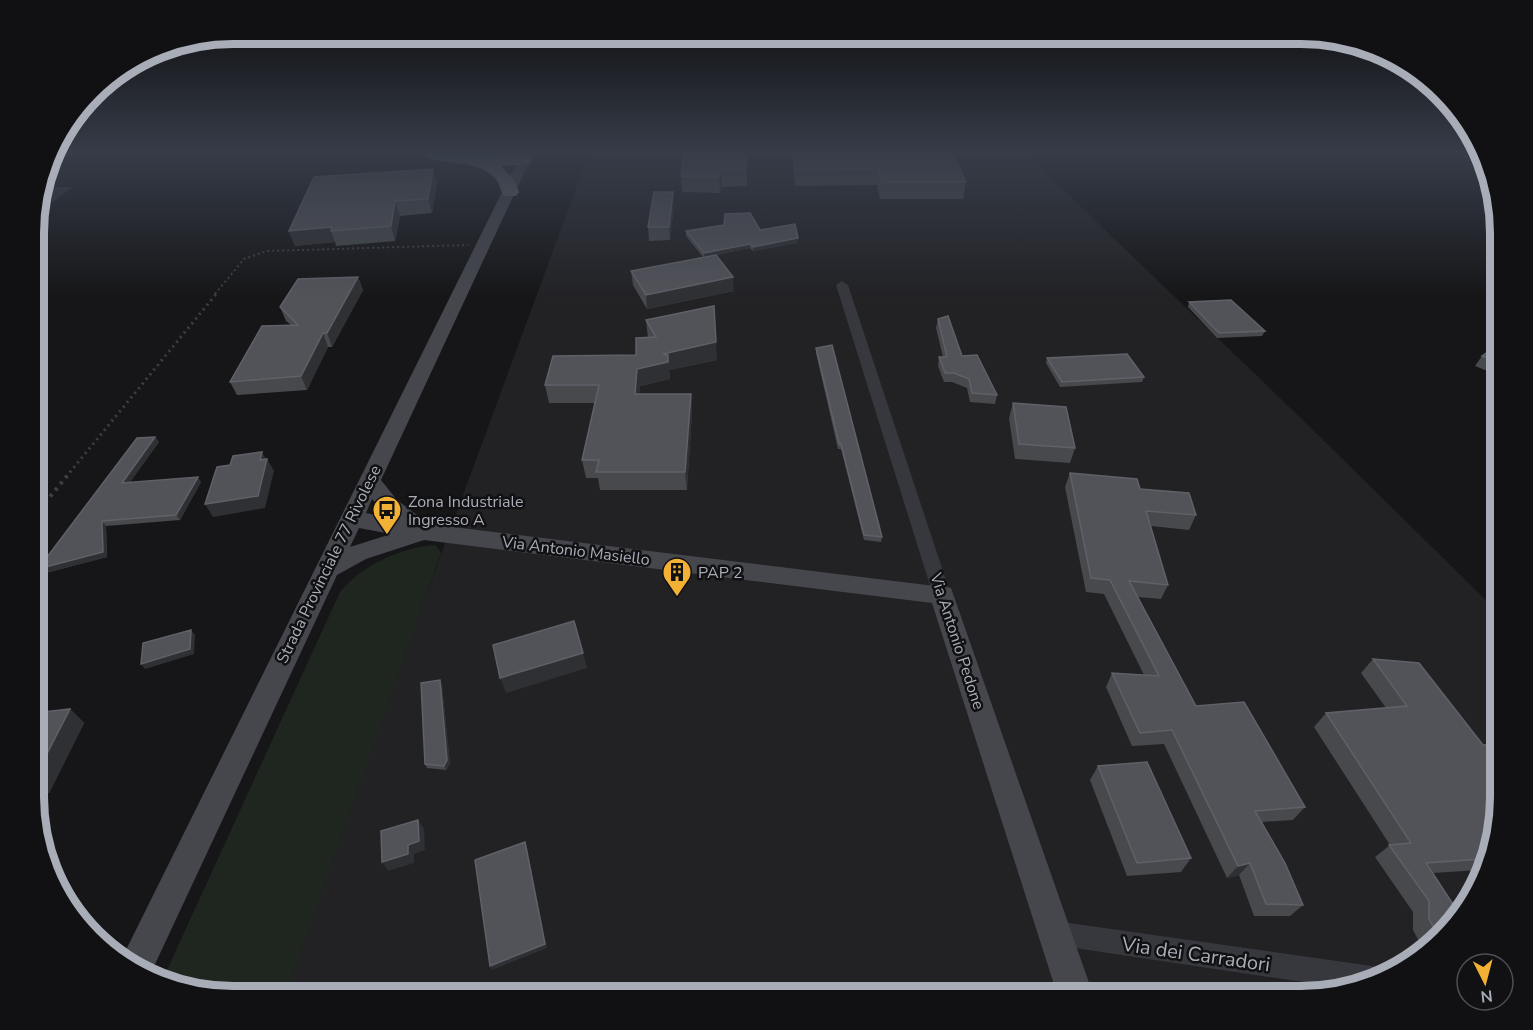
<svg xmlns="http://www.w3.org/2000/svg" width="1533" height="1030" font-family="'Nunito Sans',sans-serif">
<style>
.built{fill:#222225}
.green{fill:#1e261f}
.water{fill:#2c353c}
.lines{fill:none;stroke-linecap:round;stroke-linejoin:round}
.path-far2{stroke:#3d3f44;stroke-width:2;stroke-dasharray:2 3;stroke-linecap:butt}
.path-far1{stroke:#3d3f44;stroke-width:3;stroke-dasharray:2 4;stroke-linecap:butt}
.path{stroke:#3d3f44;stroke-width:4;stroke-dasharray:3 5;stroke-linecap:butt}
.street{fill:#37383d;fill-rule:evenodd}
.secondary{fill:#45474d;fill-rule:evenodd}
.highway{fill:#63666e;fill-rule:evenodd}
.wall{fill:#47494d}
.shaded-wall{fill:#2f3033}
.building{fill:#525359;stroke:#5f6168;stroke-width:1.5}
.labels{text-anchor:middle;stroke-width:5;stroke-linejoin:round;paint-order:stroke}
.poi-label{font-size:16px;fill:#a8adb8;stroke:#111113;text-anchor:start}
.street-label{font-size:16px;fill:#a8adb8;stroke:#111113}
.near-street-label{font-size:20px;fill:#a8adb8;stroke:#111113}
.rim{fill:none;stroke:#a8adb8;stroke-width:8}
</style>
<rect width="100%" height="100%" fill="#161618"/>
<!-- built -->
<path class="built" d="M599,153H1025L1307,424L1500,614V811L1466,909L1400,970L1314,997H278L571,202L587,161Z"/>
<!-- green -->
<path class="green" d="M436,545L441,553L285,997H232L168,987L161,983L340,592C362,565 402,547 436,545Z"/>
<!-- water -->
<path class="water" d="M41,187H73L54,201L36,202Z"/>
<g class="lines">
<!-- path-far2 -->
<path class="path-far2" d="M215,294L244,259L267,251L468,245"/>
<!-- path-far1 -->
<path class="path-far1" d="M66,477L217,293"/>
<!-- path -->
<path class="path" d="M35,515L67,476"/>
<!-- street -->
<path class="street" d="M842,281L848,285L951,595L948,600L942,602L936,600L933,595L836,285Z
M1055,921L1372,966L1381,970L1384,976L1343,988L1055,945L1046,942L1043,933L1046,924Z"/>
<!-- secondary -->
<path class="secondary" d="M524,156L530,160L381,480L397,500L429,524L951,588L1094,997H1058L932,603L424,540L366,559L337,575L149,977L120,962L518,160ZM372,499L390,518L366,513ZM359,528L391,534L350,547Z"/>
<!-- highway -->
<path class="highway" d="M422,153L530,156L532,160L530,164L501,166L514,180L519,192L516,196H504C500,191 500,184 496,179C478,157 435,167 422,153Z"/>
</g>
<!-- wall -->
<path class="wall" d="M747,153V186L722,187L720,193L682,192L681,176Z
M792,153H953L966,182L963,199H880L877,185L795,186Z
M433,169L437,183L432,213L400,216L395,241L336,246L335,242L295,246L289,231Z
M674,205L670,240L649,241L648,227Z
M760,230L798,238V243L753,251L750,248L716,255L734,291L647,309L633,285L631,271L703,257L686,236V231Z
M358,277L363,290L332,347H328L307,390L237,395L230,382L291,325L286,321L280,307Z
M1189,302L1265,331L1262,336L1217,338L1188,307Z
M938,319L962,356L997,395L995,404L970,402L967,388L952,382H944L938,366L939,357H943L936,328Z
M646,320L717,360L669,370L670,379L640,386L639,394H691L692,412L687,490H600L598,478H586L582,460L595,403H549L545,385L636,355L648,338Z
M1500,343V376L1475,366L1482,356Z
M816,348L882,537L881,542L864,540L841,449H838L816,353Z
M1047,358L1144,377L1142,382L1060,387L1046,363Z
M1013,403L1075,448L1070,463L1015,459L1009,418Z
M155,437L159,442L130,482H201L180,520L106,526L107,557L42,574Z
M1070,473L1140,489L1196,515L1189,530L1151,526L1168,585L1161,599L1138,597L1196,706L1305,807L1293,820L1262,822L1303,905L1290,916H1254L1239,875L1227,878L1164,744L1132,746L1106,687L1112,673L1144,675L1104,594L1086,592L1065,487Z
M1373,659L1500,811L1479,870L1433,873L1460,915L1423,949L1413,930V912L1375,857L1390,845L1314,727L1326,713L1386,708L1361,673Z
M442,685L450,764L446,770L427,768L425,764Z
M70,709L84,723L49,793L35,795V713Z
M1098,766L1191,858L1181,872L1127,876L1090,780Z"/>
<!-- shaded-wall -->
<path class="shaded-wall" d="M433,169L437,183L432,213L428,199Z
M721,170L722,187L720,193L719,177Z
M673,192L674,205L670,240L669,227Z
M395,201L400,216L395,241L391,226Z
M332,227L331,231L335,242L295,246L289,231Z
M798,238V243L753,251V247Z
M750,244V248L704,257V253Z
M358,277L363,290L332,347L327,333Z
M733,277L734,291L647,309L646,295Z
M323,333L328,347L307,390L301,376Z
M716,342L717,360L669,370L670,379L640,386L637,412L635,394L637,369L663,354Z
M691,394L692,412L687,490L685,472Z
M155,437L159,442L126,488L122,483Z
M262,452L267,461V459L274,471L265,508L213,517L205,504L260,460Z
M198,477L201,482L180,520L176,515Z
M102,521L106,526L107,557L42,574L38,569Z
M191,630L195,635L194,654L145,669L141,664Z
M583,653L587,668L506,693L500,678Z
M440,680L442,685L450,764L446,770L444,766Z
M70,709L84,723L49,793L35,781V777Z
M418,820L424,829L425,850L414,854V863L388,871L382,862L408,845Z
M525,842L527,847L547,948L492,970L490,966Z
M1250,863L1239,875L1227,878L1238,866Z
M451,987L453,991L454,997H451Z"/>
<!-- building -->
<path class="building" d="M684,153H746V170H721L719,177L681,176Z
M794,153H953L966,182H882L878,169L795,170Z
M433,169L428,199L395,201L391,226L331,231L332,227L289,231L314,177Z
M654,192H673L669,227H648Z
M750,213L760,230L795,224L798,238L753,247L750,244L704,253L686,231L724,225L725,214Z
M716,255L733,277L646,295L631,271Z
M358,277L327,333H323L301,376L230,382L262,326L298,325L280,307L298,279Z
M1231,300L1265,331L1219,333L1189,302Z
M714,306L716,342L663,354L668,355V362L637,369L635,394H691L685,472H596L599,460H582L599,385H545L553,356L636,355V338L656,337L646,320Z
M948,316L962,356L977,355L997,395L972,393L969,379L954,373H945L939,357H947L938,319Z
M1500,343V363L1482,356Z
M832,345L882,537L864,535L841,444H839L816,348Z
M1127,354L1144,377L1062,382L1047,358Z
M1013,403L1066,407L1075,448L1019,444Z
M155,437L122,483L198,477L176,515L102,521L103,552L38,569L137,438Z
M262,452L260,460L267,459L258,496L205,504L217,467L230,465L233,456Z
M1070,473L1137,479L1140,489L1189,493L1196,515L1146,511L1168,585L1129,581L1196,706L1244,702L1305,807L1255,811L1285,863L1303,905L1266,904L1250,863L1238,866L1172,730L1140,733L1112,673L1159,676L1110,580L1091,578Z
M574,621L583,653L500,678L493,645Z
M191,630L190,649L141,664L143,643Z
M1373,659L1419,663L1483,745L1500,744V811L1483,859L1426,863L1460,915L1438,935L1429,919V901L1389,845L1411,843L1326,713L1407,706Z
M440,680L447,760L444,766L425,764L421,683Z
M70,709L35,777V713Z
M1147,762L1191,858L1137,863L1098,766Z
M418,820L419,841L408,845V854L382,862L381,831Z
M525,842L545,944L490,966L475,860Z
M451,987V997H424Z"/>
<!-- sky -->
<linearGradient id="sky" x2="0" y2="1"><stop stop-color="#0c0c0d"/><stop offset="0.51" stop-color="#363c48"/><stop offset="1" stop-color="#363c48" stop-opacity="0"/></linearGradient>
<rect width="1533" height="298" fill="url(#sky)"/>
<!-- icons -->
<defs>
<g id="bus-pin" transform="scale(1.5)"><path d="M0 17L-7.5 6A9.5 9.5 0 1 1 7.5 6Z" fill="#f2b134" stroke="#111113"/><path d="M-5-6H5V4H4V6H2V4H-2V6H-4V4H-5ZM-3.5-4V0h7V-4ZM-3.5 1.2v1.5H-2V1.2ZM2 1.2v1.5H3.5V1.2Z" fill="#111"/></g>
<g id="building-pin" transform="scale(1.5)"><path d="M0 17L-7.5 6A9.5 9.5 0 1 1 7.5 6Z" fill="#f2b134" stroke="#111113"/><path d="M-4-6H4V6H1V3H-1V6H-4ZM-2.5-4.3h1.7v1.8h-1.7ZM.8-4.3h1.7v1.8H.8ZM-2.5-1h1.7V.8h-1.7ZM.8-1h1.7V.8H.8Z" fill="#111"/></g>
</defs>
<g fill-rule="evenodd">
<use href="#bus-pin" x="387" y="510"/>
<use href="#building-pin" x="677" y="572"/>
</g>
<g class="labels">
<!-- poi labels -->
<g class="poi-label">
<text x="408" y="507">Zona Industriale<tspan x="408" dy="18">Ingresso A</tspan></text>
<text x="698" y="578">PAP 2</text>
</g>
<!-- street labels -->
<g class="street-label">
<text transform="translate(576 550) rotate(7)" y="6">Via Antonio Masiello</text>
<text transform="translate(328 564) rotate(-64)" y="6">Strada Provinciale 77 Rivolese</text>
<text transform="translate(958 641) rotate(72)" y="6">Via Antonio Pedone</text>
</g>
<!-- near-street labels -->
<g class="near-street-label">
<text transform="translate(1196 954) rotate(8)" y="7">Via dei Carradori</text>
</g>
</g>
<!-- crop -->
<path d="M0 0H1533V1030H0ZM233 44H1301A189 189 0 0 1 1490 233V797A189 189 0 0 1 1301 986H233A189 189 0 0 1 44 797V233A189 189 0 0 1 233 44Z" fill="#111113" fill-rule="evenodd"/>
<path class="rim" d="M233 44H1301A189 189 0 0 1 1490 233V797A189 189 0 0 1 1301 986H233A189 189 0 0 1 44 797V233A189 189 0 0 1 233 44Z"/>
<!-- north arrow -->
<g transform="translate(1485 982) rotate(174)"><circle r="28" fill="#111113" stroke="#4d4f55" stroke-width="1.5"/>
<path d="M0-4.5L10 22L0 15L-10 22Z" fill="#f2b134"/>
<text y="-9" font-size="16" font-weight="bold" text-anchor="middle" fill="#a8adb8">N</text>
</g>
</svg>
